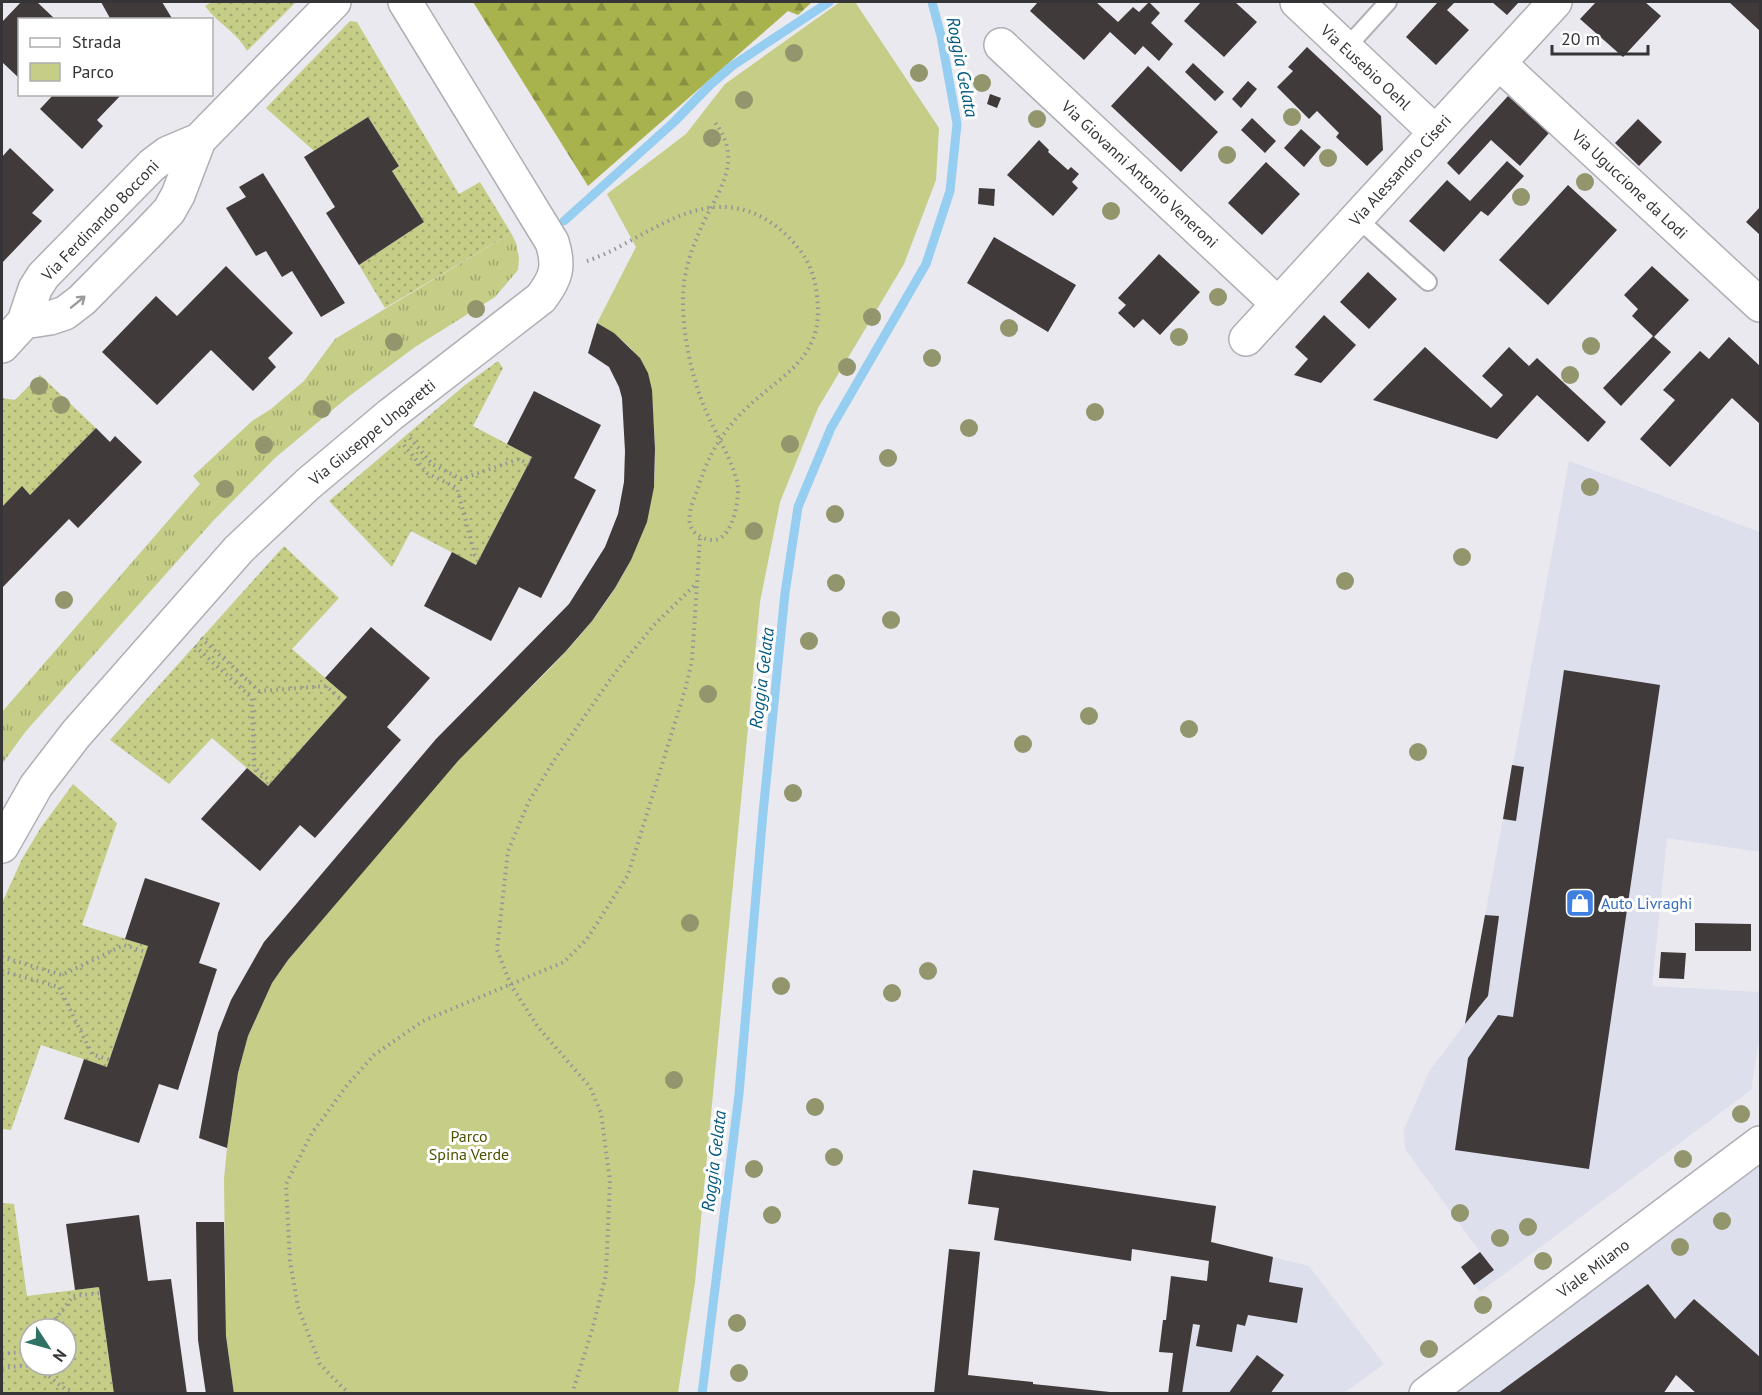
<svg xmlns="http://www.w3.org/2000/svg" width="1762" height="1395" font-family="'PT Sans',sans-serif">
<style>
.built{fill:#dedfec}
.grass{fill:url(#grass-tufts)}
.forest{fill:url(#forest-firs)}
.park{fill:#c5cd86}
.garden{fill:url(#garden-dots);fill-rule:evenodd}
.lines{fill:none;stroke-linecap:round;stroke-linejoin:round}
.stream{stroke:#96cef1;stroke-width:9}
.building{fill:#403a3b}
.service-casing{stroke:#aeafb5;stroke-width:20}
.minor-casing{stroke:#aeafb5;stroke-width:36}
.tertiary-casing{stroke:#aeafb5;stroke-width:36}
.path{stroke:#949498;stroke-width:4;stroke-dasharray:1.5 4.5;stroke-linecap:butt}
.service{stroke:#fff;stroke-width:16}
.minor{stroke:#fff;stroke-width:33}
.tertiary{stroke:#fff;stroke-width:33}
.tree{fill:#93956c}
.oneway{stroke:#9a9a9c}
.labels{text-anchor:middle;stroke-width:6;stroke-linejoin:round;paint-order:stroke}
.street-label{font-size:16px;fill:#353538;stroke:#fff}
.shop-label{font-size:16px;fill:#366cbe;stroke:#fff;text-anchor:start}
.park-label{font-size:16px;fill:#4c5100;stroke:#fff}
.water-label{font-size:18px;font-style:italic;fill:#03597f;stroke:#fff}
</style>
<defs>
<pattern id="grass-tufts" width="24" height="20" patternUnits="userSpaceOnUse" patternTransform="scale(1.5)"><rect width="24" height="20" fill="#c5cd86"/><path d="M3 7l-1-3M5 7V3M7 7l1-3M15 17l-1-3M17 17v-4M19 17l1-3" fill="none" stroke="#a1a76f"/></pattern>
<pattern id="forest-firs" width="22" height="20" patternUnits="userSpaceOnUse" patternTransform="scale(1.5)"><rect width="22" height="20" fill="#a9b34d"/><path d="M5 1l3.5 6h-7zM16 11l3.5 6h-7z" fill="#8a9241"/></pattern>
<pattern id="garden-dots" width="8" height="8" patternUnits="userSpaceOnUse" patternTransform="scale(1.5)"><rect width="8" height="8" fill="#c5cd86"/><path d="M2 2h.1M6 6h.1" fill="none" stroke="#a1a76f" stroke-width="1.8" stroke-linecap="round"/></pattern>
</defs>
<rect width="100%" height="100%" fill="#e9e9ef"/>
<!-- built -->
<path class="built" d="M1569,461L1760,532V852L1667,838L1652,986L1760,992V1034L1751,1090L1480,1292L1461,1267L1480,1252L1405,1149L1404,1129L1430,1070L1465,1024Z
M1760,1150V1386L1701,1336L1663,1393L1434,1394Z
M1211,1242L1309,1266L1384,1364L1344,1393L1182,1394L1193,1324L1199,1325L1209,1271H1207Z"/>
<!-- grass -->
<path class="grass" d="M511,233L516,243L519,258L518,270L495,297L415,347L348,397L275,458L213,521L26,731L2,764V712L200,484L193,476L252,421L271,409L304,381L335,339Z"/>
<!-- forest -->
<path class="forest" d="M473,2H812L798,15L788,11L588,186Z"/>
<!-- park -->
<path class="park" d="M840,2H855L939,128L936,180L904,264L818,408L780,502L760,602L695,1282L678,1393L234,1394L226,1336L224,1179L227,1148L238,1073L248,1036L272,983L288,960C345,894 400,825 459,760C517,696 590,642 629,563C635,551 638,537 642,524C646,511 652,498 654,485C656,465 655,446 654,426C651,371 646,353 597,323L636,247L607,194L686,134L725,84Z"/>
<!-- garden -->
<path class="garden" d="M212,2H296L247,51C237,32 217,23 205,6Z
M350,21L357,22L459,194L480,182L511,233L385,308L359,265L424,222L392,171L399,166L368,117L314,151L266,108Z
M498,361L503,368L473,426L532,457L476,565L411,531L392,567L329,501L465,385Z
M40,375L96,428L30,495L22,487L2,507V398L15,400Z
M284,546L339,598L292,649L347,697L268,786L212,738L169,784L110,740Z
M73,784L117,823L82,925L148,946L107,1067L41,1045L11,1130L2,1129V903L22,859L40,829Z
M2,1203L14,1204L27,1296L99,1287L114,1393H2ZM30,1329H66V1365H30Z"/>
<g class="lines">
<!-- stream -->
<path class="stream" d="M564,221L674,122L710,85L732,66L829,2
M702,1394L739,1094L763,813L785,593L798,507L831,428L926,264L950,191L957,124L941,36L932,2"/>
</g>
<!-- building -->
<path class="building" d="M21,2H37L56,20H20V79L2,62V22Z
M101,2H162L173,20H111Z
M1038,2H1096L1118,22L1133,7L1139,12L1149,2L1160,13L1151,23L1173,44L1159,61L1143,46L1135,55L1110,32L1084,60L1030,11Z
M1201,2H1235L1257,22L1224,57L1184,21Z
M1438,2H1455L1447,10L1469,30L1436,65L1406,37Z
M1492,2H1519L1507,15Z
M1596,2H1645L1661,16L1623,57L1580,19Z
M1729,2H1760V31Z
M1307,47L1381,116L1383,150L1367,166L1336,137L1339,133L1317,111L1309,119L1277,87L1293,71L1288,67Z
M1193,63L1224,92L1215,101L1185,72Z
M1148,66L1218,132L1181,172L1111,106Z
M1248,81L1257,89L1241,108L1232,99Z
M54,94H122L97,120L103,126L82,149L40,109Z
M990,94L1001,98L997,108L987,104Z
M1508,96L1549,133L1520,166L1491,140L1459,175L1447,163Z
M368,117L399,166L392,171L424,222L359,265L326,213L335,207L304,157Z
M1252,118L1276,141L1265,153L1241,130Z
M1638,119L1662,142L1639,166L1615,143Z
M1301,129L1321,147L1304,167L1284,148Z
M1039,140L1049,150L1048,152L1068,170L1071,167L1079,174L1072,182L1078,188L1053,216L1007,175Z
M10,148L54,190L32,213L42,221L2,263V157Z
M1507,161L1524,176L1488,216L1481,211L1444,252L1409,221L1447,180L1470,201Z
M1266,162L1300,194L1262,235L1228,203Z
M263,173L345,303L321,317L292,271L282,277L266,251L256,256L226,208L246,197L239,187Z
M1568,185L1617,230L1548,305L1499,260Z
M979,188L995,189L994,206L978,204Z
M1760,207V235L1746,222Z
M994,237L1076,285L1048,332L967,283Z
M1159,254L1200,292L1160,335L1143,319L1134,328L1118,313L1126,305L1118,298Z
M226,266L293,333L268,358L276,367L253,391L211,350L157,405L102,352L156,296L177,316Z
M1652,266L1689,300L1654,337L1671,352L1621,406L1603,388L1653,336L1632,316L1638,309L1624,295Z
M1368,272L1397,299L1369,329L1340,302Z
M1324,315L1356,345L1321,383L1294,375L1308,359L1295,347Z
M597,323L614,333L640,358L648,373L652,390L655,449L654,487L647,522L631,560L615,588L592,621L566,651L458,761L288,960L272,983L248,1036L238,1073L227,1148L199,1138L218,1033L231,1000L264,942L436,739L569,604L605,547L618,514L624,482L625,451L622,398L619,387L609,367L588,353Z
M1729,337L1760,366V424L1732,398L1670,467L1640,439L1675,400L1663,390L1700,351L1709,359Z
M1425,347L1491,408L1503,395L1482,376L1509,347L1529,366L1537,358L1606,422L1588,442L1537,395L1497,439L1373,400Z
M534,391L601,425L574,478L596,490L541,598L519,587L491,641L424,606L452,552L476,565L532,457L507,444Z
M96,428L110,442L115,436L142,462L78,528L69,519L2,588V507L22,486L30,495Z
M371,627L430,678L387,727L401,740L315,838L300,825L260,871L201,819L247,768L268,786L347,697L325,678Z
M1564,670L1660,685L1589,1169L1455,1150L1468,1058L1498,1015L1513,1017Z
M1512,765L1524,767L1516,821L1503,819Z
M145,878L220,903L199,963L217,969L178,1090L159,1084L139,1143L64,1119L84,1059L107,1067L146,952L148,946L125,939Z
M1485,915L1499,916L1488,996L1465,1024Z
M1695,923L1751,924V951H1695Z
M1661,952L1686,953L1684,979L1659,978Z
M973,1170L1216,1206L1211,1242L1273,1257L1269,1282L1303,1288L1297,1323L1248,1315L1245,1326L1237,1324L1232,1352L1196,1346L1200,1325L1193,1324L1182,1394H1168L1173,1353L1159,1352L1163,1320H1166L1171,1276L1207,1281L1209,1261L1132,1249L1131,1261L994,1240L999,1208L968,1204Z
M139,1215L148,1281L171,1279L187,1394H114L99,1287L75,1290L66,1224Z
M196,1222H224L226,1336L234,1394H206L198,1340Z
M949,1249L980,1252L968,1375L1033,1382V1384L1110,1392V1394H934Z
M1480,1252L1494,1270L1474,1285L1461,1267Z
M1648,1284L1675,1319L1694,1299L1760,1357V1394H1697L1676,1375L1663,1394H1497Z
M1257,1355L1284,1375L1270,1394H1228Z"/>
<g class="lines">
<!-- service casing -->
<g class="service-casing">
<path id="service" d="M1346,48L1388,2
M1357,218L1428,282"/>
</g>
<!-- minor casing -->
<g class="minor-casing">
<path id="minor" d="M1297,2L1435,132
M1001,45L1278,304
M1499,63L1760,305
M24,322L50,318L65,313L82,300L147,234L169,211L178,195L199,140L334,2
M1246,339L1555,2
M2,346L24,322L35,289L43,276L152,165L168,153L199,140
M2,846L36,786L76,734L239,549L308,484L390,415L541,298C556,278 560,267 552,242L405,2"/>
</g>
<!-- tertiary casing -->
<g class="tertiary-casing">
<path id="tertiary" d="M1426,1394L1760,1143"/>
</g>
<!-- path -->
<path class="path" d="M587,261C641,243 692,189 753,213C770,220 787,233 798,248C810,262 815,278 817,296C826,365 772,377 735,420C713,446 707,461 696,493C692,503 686,519 692,529C696,536 706,540 714,540C733,539 741,496 737,481C730,456 715,433 705,409C692,377 684,341 683,306C682,282 688,257 698,235C714,194 748,163 713,120
M410,438L432,464L461,479L519,459L529,464
M404,445L427,473L457,488L475,555L480,558
M201,638L259,691L326,686L343,701
M195,646L252,698L254,767L271,782
M2,957L62,975L124,945L146,952
M2,971L59,987L92,1054L110,1060
M48,1329L73,1296L100,1293
M2,1354L30,1351
M35,1365L71,1394
M2,1368L31,1365
M350,1394L340,1385L320,1364L298,1307L290,1261L286,1184L312,1133L348,1084L374,1055L423,1021L564,962L587,939L628,875L685,690L692,661L700,537
M572,1394L592,1330L606,1275L610,1181L601,1113L590,1087L538,1027L511,985L497,950L508,851L529,801L555,759L614,674L654,625L696,584"/>
<!-- service -->
<use href="#service" class="service"/>
<!-- minor -->
<use href="#minor" class="minor"/>
<!-- tertiary -->
<use href="#tertiary" class="tertiary"/>
</g>
<!-- trees -->
<g class="tree">
<circle cx="794" cy="53" r="9"/>
<circle cx="919" cy="73" r="9"/>
<circle cx="982" cy="83" r="9"/>
<circle cx="744" cy="100" r="9"/>
<circle cx="1292" cy="117" r="9"/>
<circle cx="1037" cy="119" r="9"/>
<circle cx="712" cy="138" r="9"/>
<circle cx="1227" cy="155" r="9"/>
<circle cx="1328" cy="158" r="9"/>
<circle cx="1585" cy="182" r="9"/>
<circle cx="1521" cy="197" r="9"/>
<circle cx="1111" cy="211" r="9"/>
<circle cx="1218" cy="297" r="9"/>
<circle cx="476" cy="309" r="9"/>
<circle cx="872" cy="317" r="9"/>
<circle cx="1009" cy="328" r="9"/>
<circle cx="1179" cy="337" r="9"/>
<circle cx="394" cy="342" r="9"/>
<circle cx="1591" cy="346" r="9"/>
<circle cx="932" cy="358" r="9"/>
<circle cx="847" cy="367" r="9"/>
<circle cx="1570" cy="375" r="9"/>
<circle cx="39" cy="386" r="9"/>
<circle cx="61" cy="405" r="9"/>
<circle cx="322" cy="409" r="9"/>
<circle cx="1095" cy="412" r="9"/>
<circle cx="969" cy="428" r="9"/>
<circle cx="790" cy="444" r="9"/>
<circle cx="264" cy="445" r="9"/>
<circle cx="888" cy="458" r="9"/>
<circle cx="1590" cy="487" r="9"/>
<circle cx="225" cy="489" r="9"/>
<circle cx="835" cy="514" r="9"/>
<circle cx="754" cy="531" r="9"/>
<circle cx="1462" cy="557" r="9"/>
<circle cx="1345" cy="581" r="9"/>
<circle cx="836" cy="583" r="9"/>
<circle cx="64" cy="600" r="9"/>
<circle cx="891" cy="620" r="9"/>
<circle cx="809" cy="641" r="9"/>
<circle cx="708" cy="694" r="9"/>
<circle cx="1089" cy="716" r="9"/>
<circle cx="1189" cy="729" r="9"/>
<circle cx="1023" cy="744" r="9"/>
<circle cx="1418" cy="752" r="9"/>
<circle cx="793" cy="793" r="9"/>
<circle cx="690" cy="923" r="9"/>
<circle cx="928" cy="971" r="9"/>
<circle cx="781" cy="986" r="9"/>
<circle cx="892" cy="993" r="9"/>
<circle cx="674" cy="1080" r="9"/>
<circle cx="815" cy="1107" r="9"/>
<circle cx="1741" cy="1114" r="9"/>
<circle cx="834" cy="1157" r="9"/>
<circle cx="1683" cy="1159" r="9"/>
<circle cx="754" cy="1169" r="9"/>
<circle cx="1460" cy="1213" r="9"/>
<circle cx="772" cy="1215" r="9"/>
<circle cx="1722" cy="1221" r="9"/>
<circle cx="1528" cy="1227" r="9"/>
<circle cx="1500" cy="1238" r="9"/>
<circle cx="1680" cy="1247" r="9"/>
<circle cx="1543" cy="1261" r="9"/>
<circle cx="1483" cy="1305" r="9"/>
<circle cx="737" cy="1323" r="9"/>
<circle cx="1429" cy="1349" r="9"/>
<circle cx="739" cy="1373" r="9"/>
</g>
<!-- one-way arrows -->
<defs><path id="oneway-shaft" d="M-6 0H5M1.5-3L5.5 0L1.5 3" fill="none" stroke-width="1.6" stroke-linecap="round" stroke-linejoin="round" transform="scale(1.5)"/></defs>
<use class="oneway" href="#oneway-shaft" transform="translate(78 302) rotate(-39)"/>
<!-- icons -->
<defs>
<g id="shop-square" transform="scale(1.5)"><rect x="-9" y="-9" width="18" height="18" rx="4" fill="#3f7fe0" stroke="#fff"/><path d="M-5-2.5h2.3a2.7 3.5 0 0 1 5.4 0H5L5.5 6h-11ZM-1.5-2.5h3a1.5 2.3 0 0 0-3 0Z" fill="#fff"/></g>
</defs>
<g fill-rule="evenodd">
<use href="#shop-square" x="1580" y="903"/>
</g>
<g class="labels">
<!-- street labels -->
<g class="street-label">
<text transform="translate(1366 67) rotate(43)" y="6">Via Eusebio Oehl</text>
<text transform="translate(1400 170) rotate(-48)" y="6">Via Alessandro Ciseri</text>
<text transform="translate(1140 174) rotate(43)" y="6">Via Giovanni Antonio Veneroni</text>
<text transform="translate(1630 184) rotate(43)" y="6">Via Uguccione da Lodi</text>
<text transform="translate(100 220) rotate(-46)" y="6">Via Ferdinando Bocconi</text>
<text transform="translate(372 432) rotate(-39)" y="6">Via Giuseppe Ungaretti</text>
<text transform="translate(1593 1268) rotate(-37)" y="6">Viale Milano</text>
</g>
<!-- shop labels -->
<g class="shop-label">
<text x="1601" y="909">Auto Livraghi</text>
</g>
<!-- park labels -->
<g class="park-label">
<text x="469" y="1142">Parco<tspan x="469" dy="18">Spina Verde</tspan></text>
</g>
<!-- water labels -->
<g class="water-label">
<text transform="translate(962 67) rotate(79)" y="6">Roggia Gelata</text>
<text transform="translate(762 678) rotate(-83)" y="6">Roggia Gelata</text>
<text transform="translate(714 1161) rotate(-83)" y="6">Roggia Gelata</text>
</g>
</g>
<!-- border -->
<rect width="1762" height="1395" fill="none" stroke="#353538" stroke-width="6"/>
<!-- legend -->
<rect x="18" y="18" width="195" height="78" fill="#ffffff" stroke="#aeaeaf" stroke-width="1.5"/>
<rect x="30" y="38" width="30" height="9" fill="#ffffff" stroke="#aeaeaf" stroke-width="1.5"/>
<text x="72" y="48" font-size="18" fill="#353538">Strada</text>
<rect x="30" y="63" width="30" height="18" fill="#c5cd86" stroke="#aeaeaf" stroke-width="1.5"/>
<text x="72" y="78" font-size="18" fill="#353538">Parco</text>
<!-- north arrow -->
<g transform="translate(48 1347) rotate(126)"><circle r="28" fill="#ffffff" stroke="#aeaeaf" stroke-width="1.5"/>
<path d="M0-4.5L10 22L0 15L-10 22Z" fill="#2e7265"/>
<text y="-9" font-size="16" font-weight="bold" text-anchor="middle" fill="#353538">N</text>
</g>
<!-- scale -->
<path d="M1552 45v9h96v-9" fill="none" stroke="#353538" stroke-width="3"/>
<text x="1561" y="45" font-size="18" fill="#353538" stroke="#ffffff" stroke-width="4.5" paint-order="stroke">20 m</text>
</svg>
